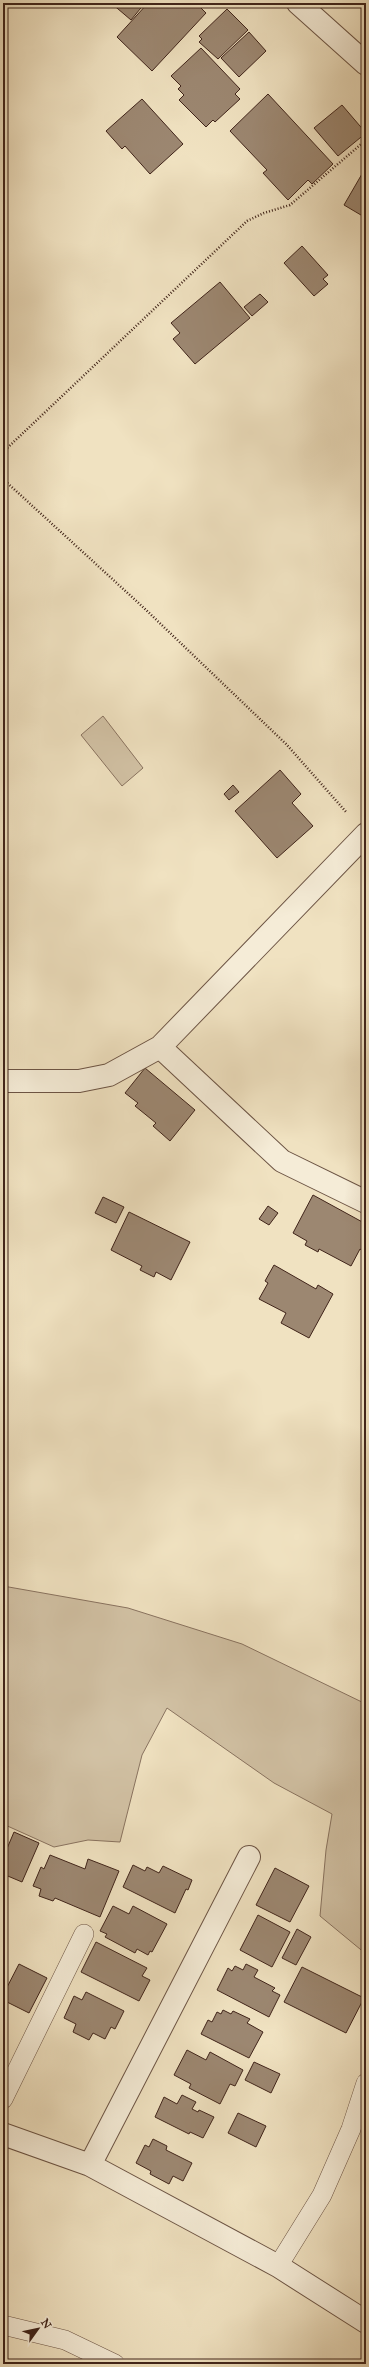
<svg xmlns="http://www.w3.org/2000/svg" width="369" height="2367" font-family="'IM FELL Great Primer',serif">
<style>
.green{fill:#d2c2a5;stroke:#897360}
.building{fill:#9c8771;stroke:#40241a}
.lines{fill:none;stroke-linecap:round;stroke-linejoin:round}
.service-casing{stroke:#6c5444;stroke-width:20}
.minor-casing{stroke:#6c5444;stroke-width:24}
.tertiary-casing{stroke:#6c5444;stroke-width:24}
.path{stroke:#40241a;stroke-width:2.5;stroke-dasharray:1 2;stroke-linecap:butt}
.service{stroke:#f5ecd7;stroke-width:19}
.minor{stroke:#f5ecd7;stroke-width:22}
.tertiary{stroke:#f5ecd7;stroke-width:22}
</style>
<rect width="100%" height="100%" fill="#f0e2c1"/>
<filter id="stains"><feTurbulence type="fractalNoise" baseFrequency=".005" numOctaves="4"/><feColorMatrix values="0 0 0 0 .2 0 0 0 0 .09 0 0 0 0 .02 0 0 0 .5 -.17"/></filter>
<radialGradient id="worn" r=".72"><stop offset=".6" stop-color="#630" stop-opacity="0"/><stop offset="1" stop-color="#630" stop-opacity=".3"/></radialGradient>
<!-- green -->
<path class="green" d="M103,716L143,768L122,786L81,735Z
M3,1586L128,1608L242,1644L366,1704V1954L320,1916L326,1850L332,1814L274,1783L167,1708L142,1755L120,1842L88,1840L54,1847L3,1824Z"/>
<!-- building -->
<path class="building" d="M111,3H145L131,20Z
M148,3H196L206,13L152,71L117,37Z
M227,9L248,30L218,59L199,42L202,39L199,36Z
M249,32L266,51L239,77L221,58Z
M201,48L240,89L235,94L240,99L215,122L213,120L206,127L179,100L184,95L178,89L181,86L171,76Z
M268,94L333,164L312,184L308,180L288,200L263,173L267,170L230,131Z
M142,99L183,144L150,174L125,146L122,149L106,131Z
M342,105L366,133L338,156L314,128Z
M366,167V218L344,205Z
M302,246L328,275L323,279L328,284L314,296L284,263Z
M220,282L250,318L195,364L173,339L180,333L171,323Z
M260,294L268,302L252,316L244,307Z
M280,770L301,794L292,803L313,826L277,858L235,811Z
M233,785L239,792L229,800L224,794Z
M145,1068L195,1110L170,1141L153,1126L156,1123L135,1106L138,1103L125,1093Z
M313,1195L366,1224V1245L363,1251L360,1249L351,1266L319,1249L318,1252L305,1245L307,1241L293,1233Z
M103,1197L124,1207L116,1223L95,1213Z
M268,1206L278,1213L269,1225L259,1219Z
M129,1212L190,1242L171,1280L156,1272L154,1277L140,1270L142,1266L111,1250Z
M274,1265L316,1289L318,1285L333,1294L309,1338L281,1323L286,1313L259,1299L268,1283L265,1281Z
M14,1832L39,1843L22,1882L3,1874V1858Z
M50,1855L85,1869L88,1859L119,1871L100,1917L55,1898L53,1901L39,1896L41,1889L33,1886L41,1867L44,1869Z
M133,1865L145,1871L147,1867L159,1873L163,1866L192,1880L188,1890L186,1889L175,1913L123,1887Z
M275,1868L309,1886L290,1922L256,1905Z
M113,1906L129,1914L133,1906L167,1924L152,1952L150,1951L148,1955L137,1949L135,1953L105,1937L107,1934L100,1931Z
M258,1915L290,1932L272,1967L240,1950Z
M297,1929L311,1937L296,1965L282,1958Z
M96,1942L147,1968L142,1976L150,1980L139,2001L81,1972Z
M19,1964L47,1978L29,2013L3,2000V1995Z
M246,1964L258,1970L254,1977L275,1988L272,1991L280,1995L269,2017L217,1990L228,1968L232,1971L235,1966L243,1970Z
M302,1967L364,1998L346,2033L284,2002Z
M86,1992L124,2011L115,2029L111,2027L105,2039L93,2033L89,2040L73,2032L76,2024L64,2018L74,1996L82,2000Z
M223,2010L231,2014L233,2011L250,2019L247,2023L263,2032L249,2058L201,2034L208,2020L212,2022L217,2012L221,2014Z
M187,2050L206,2060L210,2052L243,2070L235,2086L230,2084L220,2104L189,2088L191,2084L174,2075Z
M254,2062L280,2074L271,2093L245,2080Z
M182,2095L196,2102L192,2109L198,2112L199,2110L214,2117L203,2138L190,2132L189,2134L155,2117L164,2097L177,2104Z
M238,2113L266,2126L256,2147L228,2133Z
M153,2139L167,2146L166,2150L192,2163L183,2181L173,2176L169,2184L150,2174L151,2171L136,2163L145,2145L149,2147Z"/>
<g class="lines">
<!-- service casing -->
<g class="service-casing">
<path id="service" d="M3,2099L84,1934
M278,2266L322,2195L351,2129L366,2083
M3,2325L65,2340L115,2364"/>
</g>
<!-- minor casing -->
<g class="minor-casing">
<path id="minor" d="M366,834L160,1047L282,1161L366,1202
M3,1081H79L109,1075L160,1047
M3,2134L90,2165L278,2266L366,2322
M90,2165L249,1857"/>
</g>
<!-- tertiary casing -->
<g class="tertiary-casing">
<path id="tertiary" d="M298,3L366,64"/>
</g>
<!-- path -->
<path class="path" d="M3,452L247,221L264,213L290,205L366,140
M3,479L144,608L286,744L347,813"/>
<!-- service -->
<use href="#service" class="service"/>
<!-- minor -->
<use href="#minor" class="minor"/>
<!-- tertiary -->
<use href="#tertiary" class="tertiary"/>
</g>
<!-- margin -->
<rect width="369" height="2367" fill="none" stroke="#f0e2c1" stroke-width="16"/>
<rect x="4" y="4" width="361" height="2359" fill="none" stroke="#40241a" stroke-width="2"/>
<rect x="8" y="8" width="353" height="2351" fill="none" stroke="#40241a"/>
<!-- north arrow -->
<g transform="translate(38 2329) rotate(57)" stroke="#f5ecd7" stroke-width="3" paint-order="stroke">
<path d="M0-3L7 15L0 10L-7 15Z" fill="#40241a"/>
<text y="-6" font-size="11" font-weight="bold" text-anchor="middle" fill="#40241a">N</text>
</g>
<rect width="100%" height="100%" filter="url(#stains)"/>
<rect width="100%" height="100%" fill="url(#worn)"/>
</svg>
